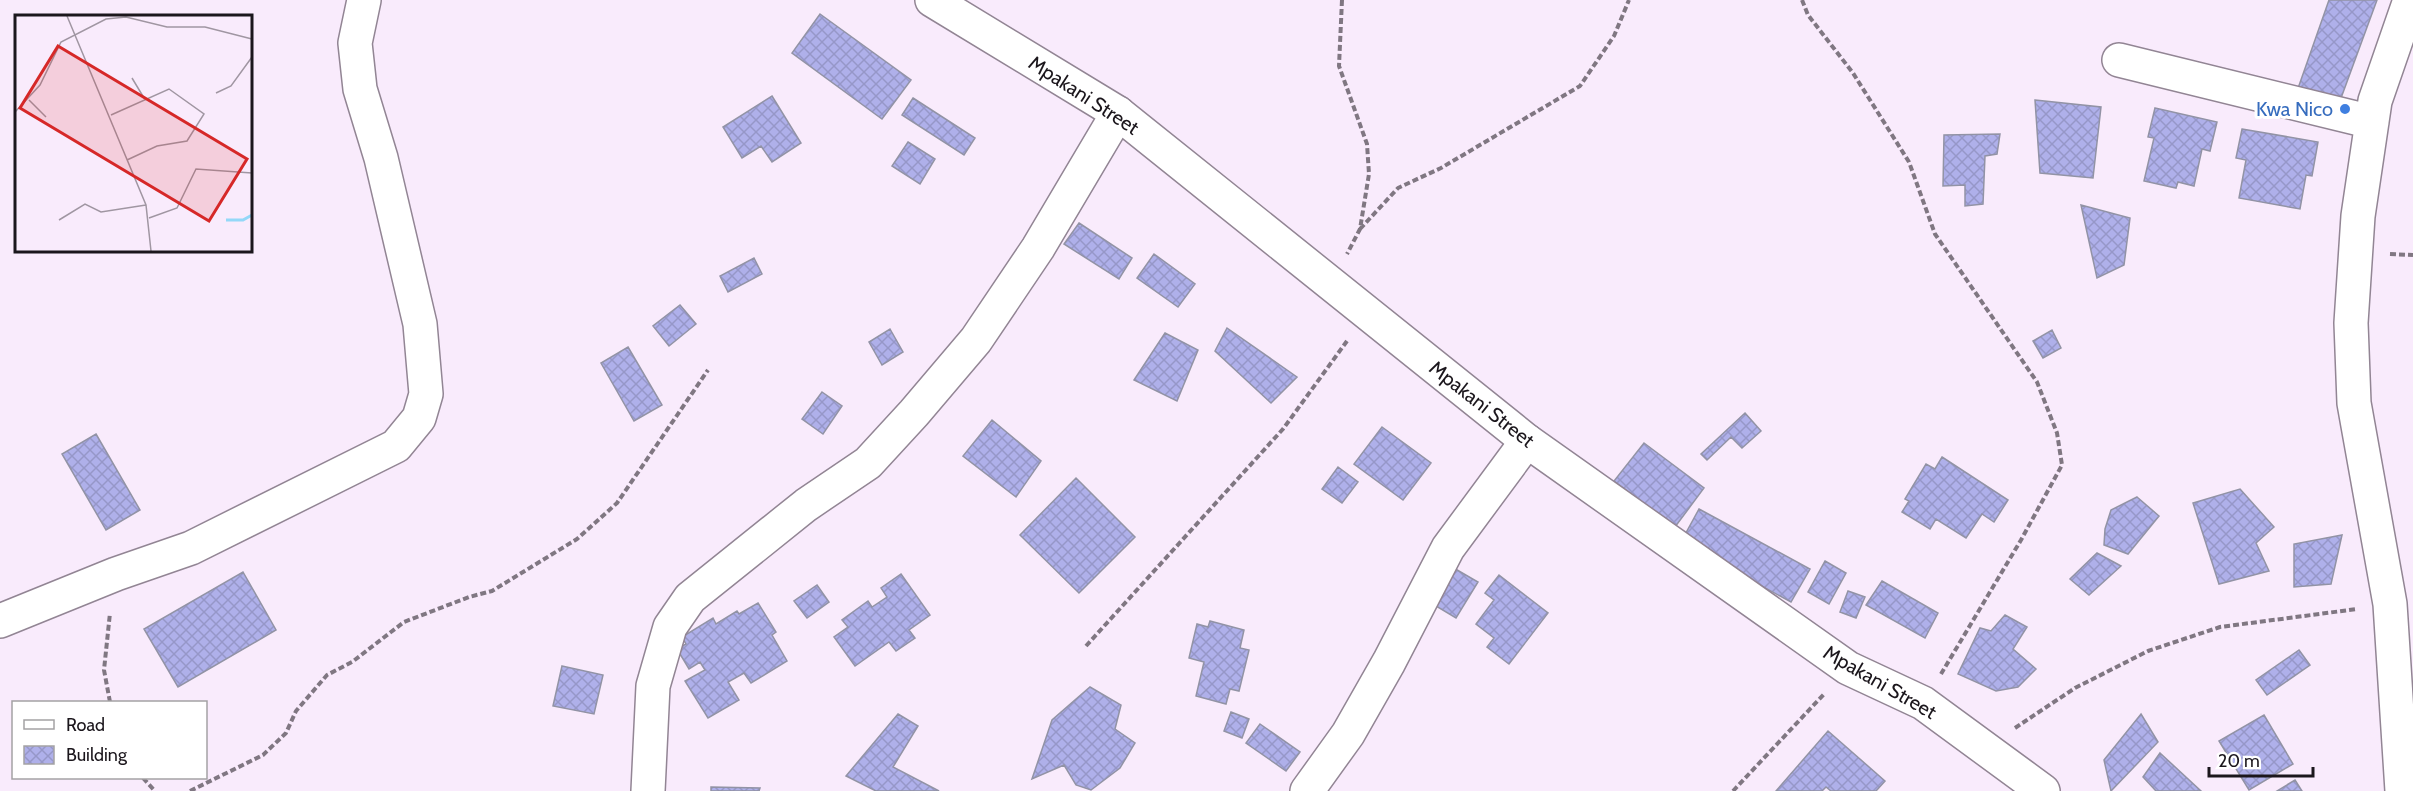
<svg xmlns="http://www.w3.org/2000/svg" width="2413" height="791" font-family="Cabin,sans-serif">
<style>
.building{fill:url(#building-cross-hatch);stroke:#9293a5;stroke-width:1.5}
.lines{fill:none;stroke-linecap:round;stroke-linejoin:round}
.minor-casing{stroke:#928594;stroke-width:36}
.tertiary-casing{stroke:#928594;stroke-width:36}
.path{stroke:#807782;stroke-width:4;stroke-dasharray:6 3;stroke-linecap:butt}
.minor{stroke:#fff;stroke-width:33}
.tertiary{stroke:#fff;stroke-width:33}
.shop-dot{fill:#3f7fe0;stroke:#fff;stroke-width:2}
.labels{text-anchor:middle;stroke-width:6;stroke-linejoin:round;paint-order:stroke}
.street-label{font-size:20px;fill:#1b161c;stroke:#fff}
.shop-label{font-size:20px;fill:#366cbe;stroke:#fff;text-anchor:end}
.inset-river{fill:none;stroke:#94d8f8;stroke-width:3}
.inset-road{fill:none;stroke:#a096a2;stroke-width:1.5}
.view{fill:#d62828;fill-opacity:0.15;stroke:#d62828;stroke-width:3}
.inset-edge{fill:none;stroke:#1b161c;stroke-width:3}
</style>
<defs>
<pattern id="building-cross-hatch" width="8" height="8" patternUnits="userSpaceOnUse" patternTransform="scale(1.5)"><rect width="8" height="8" fill="#afb0ea"/><path d="M0 0l8 8M0 8l8-8" fill="none" stroke="#9697c8"/></pattern>
</defs>
<rect width="100%" height="100%" fill="#f9ebfc"/>
<!-- building -->
<path class="building" d="M2329,0H2377L2337,109L2296,94Z
M820,14L911,80L882,119L792,53Z
M772,96L801,143L772,162L761,146L742,158L723,127Z
M913,98L975,138L964,155L902,115Z
M2035,100L2101,107L2093,178L2040,173Z
M2155,108L2217,122L2210,151L2202,149L2194,186L2178,182L2176,188L2144,181L2154,138L2148,137Z
M2242,129L2318,142L2312,176L2306,175L2300,209L2239,198L2246,160L2236,158Z
M2000,134L1997,154L1985,156L1983,204L1965,206V185L1943,186L1944,135Z
M908,142L935,159L920,184L892,166Z
M2081,205L2130,218L2124,265L2097,278Z
M1079,223L1132,258L1119,279L1064,244Z
M1154,254L1195,284L1178,307L1137,278Z
M754,258L762,274L728,292L720,276Z
M680,305L696,324L669,346L653,326Z
M1227,328L1297,377L1271,403L1215,351Z
M890,329L903,352L882,365L869,342Z
M2052,330L2061,348L2043,358L2033,341Z
M1165,333L1198,350L1177,401L1134,380Z
M628,347L662,405L634,421L601,363Z
M822,392L842,406L823,434L802,419Z
M1745,413L1761,431L1742,448L1731,437L1707,460L1701,454Z
M992,420L1041,461L1016,497L963,456Z
M1382,427L1431,463L1403,500L1354,464Z
M96,434L140,510L106,530L62,454Z
M1644,443L1704,488L1675,527L1614,481Z
M1942,457L2008,500L1994,522L1982,514L1966,538L1936,519L1930,529L1902,512L1909,501L1905,499L1926,464L1935,469Z
M1338,467L1358,482L1342,503L1322,489Z
M1076,478L1135,537L1079,593L1020,535Z
M2240,489L2274,527L2256,543L2269,571L2219,584L2193,503Z
M2137,497L2159,516L2128,554L2104,545L2105,529L2111,510Z
M1699,509L1810,569L1791,602L1681,542Z
M2342,535L2331,584L2294,587V544Z
M2097,553L2121,566L2089,595L2070,579Z
M1825,561L1846,573L1829,604L1808,592Z
M1452,567L1478,582L1456,618L1431,603Z
M243,572L276,630L178,687L144,629Z
M901,574L930,615L909,630L915,638L896,651L889,642L855,666L834,637L848,627L842,620L868,601L872,607L887,597L881,588Z
M1499,575L1548,613L1509,664L1487,647L1494,638L1476,624L1494,600L1485,593Z
M1882,581L1938,613L1925,638L1866,605Z
M817,585L829,602L807,618L794,601Z
M1848,591L1865,597L1856,618L1840,612Z
M758,603L776,632L772,635L787,661L751,683L744,673L728,682L739,700L708,718L685,681L705,670L700,662L689,669L677,649L686,644L682,637L713,618L716,624L737,611L739,614Z
M2005,615L2027,627L2013,649L2036,669L2018,687L1996,691L1958,674L1980,628L1991,631Z
M1210,621L1244,630L1240,648L1249,650L1239,691L1230,689L1226,704L1196,696L1204,662L1189,658L1197,624L1208,627Z
M2299,650L2310,665L2267,695L2256,680Z
M562,666L603,675L594,714L553,706Z
M1090,687L1121,705L1115,729L1135,743L1120,768L1091,790L1076,785L1064,765L1032,779L1052,720Z
M1231,712L1249,719L1242,738L1224,731Z
M898,714L918,726L893,767L939,791H876L846,776Z
M2141,714L2158,742L2111,791L2104,760Z
M2264,715L2293,764L2249,790L2219,741Z
M1260,724L1300,752L1286,771L1246,743Z
M1828,731L1885,781L1876,791H1831L1826,787L1822,791H1776Z
M2160,753L2201,791H2156L2143,777Z
M2295,780L2302,791H2277Z
M711,787L760,788L759,791H711Z"/>
<g class="lines">
<!-- minor casing -->
<g class="minor-casing">
<path id="minor" d="M2119,60L2372,122
M0,621L116,574L191,548L396,446L419,418L426,394L420,324L381,158L360,89L355,43L364,0
M648,791L653,686L670,627L690,598L806,505L868,463L914,413L976,340L1038,248L1118,113
M1307,791L1348,734L1389,662L1448,548L1527,441
M2402,791L2390,604L2354,403L2351,323L2358,216L2375,101L2410,0"/>
</g>
<!-- tertiary casing -->
<g class="tertiary-casing">
<path id="tertiary" d="M932,0L1118,113L1527,441L1848,668L1923,703L2043,791"/>
</g>
<!-- path -->
<path class="path" d="M1342,0L1339,66L1367,144L1369,174L1360,229L1347,254
M1802,0L1808,15L1853,73L1909,162L1935,234L2037,382L2057,433L2062,465L2021,540L1941,674
M1360,229L1398,188L1441,168L1580,86L1614,36L1629,0
M2390,254L2413,255
M1086,646L1283,429L1347,341
M110,702L104,670L110,613
M2015,728L2075,688L2148,651L2220,627L2357,609
M143,778L155,791
M190,791L263,755L286,733L296,711L327,675L352,662L404,622L469,597L492,591L577,539L617,503L708,370
M1733,791L1825,693"/>
<!-- minor -->
<use href="#minor" class="minor"/>
<!-- tertiary -->
<use href="#tertiary" class="tertiary"/>
</g>
<!-- markers -->
<circle class="shop-dot" cx="2345" cy="109" r="6"/>
<g class="labels">
<!-- street labels -->
<g class="street-label">
<text transform="translate(1084 95) rotate(33)" y="7">Mpakani Street</text>
<text transform="translate(1482 404) rotate(38)" y="7">Mpakani Street</text>
<text transform="translate(1880 682) rotate(30)" y="7">Mpakani Street</text>
</g>
<!-- shop labels -->
<g class="shop-label">
<text x="2333" y="116">Kwa Nico</text>
</g>
</g>
<!-- overview -->
<g transform="translate(15 15)">
<rect width="237" height="237" fill="#f9ebfc"/>
<path class="inset-river" d="M211,205H228L237,200"/>
<path class="inset-road" d="M52,1L131,190L136,236M117,63L129,83M201,78L216,71L237,42M14,85L31,102M0,97L25,70L46,27L91,4L111,2L152,12H190L237,24M96,100L154,74L189,99L172,126L142,131L112,145M134,203L162,193L181,154L237,158M44,205L70,189L86,197L131,190"/>
<path class="view" d="M43,31L232,144L194,206L5,93Z"/>
<rect width="237" height="237" class="inset-edge"/>
</g>
<!-- legend -->
<rect x="12" y="701" width="195" height="78" fill="#ffffff" stroke="#a4a2a4" stroke-width="1.5"/>
<rect x="24" y="720" width="30" height="9" fill="#ffffff" stroke="#a4a2a4" stroke-width="1.5"/>
<text x="66" y="731" font-size="18" fill="#1b161c">Road</text>
<rect x="24" y="746" width="30" height="18" fill="url(#building-cross-hatch)" stroke="#a4a2a4" stroke-width="1.5"/>
<text x="66" y="761" font-size="18" fill="#1b161c">Building</text>
<!-- scale -->
<path d="M2209 767v9h104v-9" fill="none" stroke="#1b161c" stroke-width="3"/>
<text x="2218" y="767" font-size="18" fill="#1b161c" stroke="#ffffff" stroke-width="4.5" paint-order="stroke">20 m</text>
</svg>
